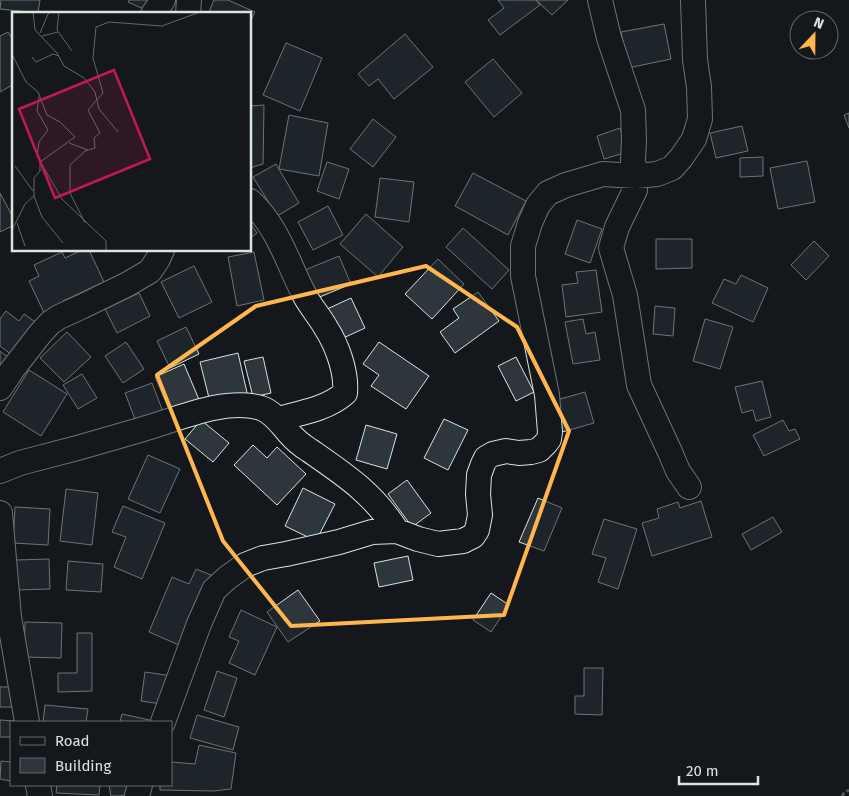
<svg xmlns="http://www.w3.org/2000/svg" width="849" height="796" font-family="'Fira Sans',sans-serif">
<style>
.building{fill:#2c363c;stroke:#d8e6dc}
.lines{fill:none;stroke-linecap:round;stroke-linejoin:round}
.street-casing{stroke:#d8e6dc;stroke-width:26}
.path{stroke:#9da8a2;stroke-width:3;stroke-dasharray:4 2.5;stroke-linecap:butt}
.street{stroke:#14181c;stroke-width:24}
.marked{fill:none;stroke:#ffb74d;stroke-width:4;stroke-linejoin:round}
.inset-road{fill:none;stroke:#626a69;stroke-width:1}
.view{fill:#c2185b;fill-opacity:0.15;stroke:#c2185b;stroke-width:2.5}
.inset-edge{fill:none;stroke:#d8e6dc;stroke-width:2.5}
</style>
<rect width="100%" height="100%" fill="#14181c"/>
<!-- building -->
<path class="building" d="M1,0H40L38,13L0,9Z
M129,0H153L148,11L128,2Z
M214,0H228L255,12L250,22V14H208Z
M498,0H536L540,5L500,35L488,20L504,8Z
M536,0H568L552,15Z
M664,24L671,59L628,68L621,32Z
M8,32L14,42V84L0,92V36Z
M405,34L433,67L394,99L378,79L369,86L358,74Z
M286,43L322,58L300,111L263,95Z
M493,59L522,93L494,117L465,82Z
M264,105L263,164L250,168V106Z
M849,113V128L844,115Z
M289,115L328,123L319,176L279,169Z
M373,119L396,137L373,167L350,149Z
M742,126L748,151L716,158L710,133Z
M620,128L627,152L604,159L597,136Z
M763,157V176L740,177V158Z
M807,161L815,202L778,209L770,168Z
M327,162L349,169L339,199L317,191Z
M276,164L299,203L277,216L253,177Z
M473,173L526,201L508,235L455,206Z
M380,178L414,182L409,222L375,217Z
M0,193L14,219V225L0,232Z
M328,206L343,235L313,250L298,222Z
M366,214L403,247L378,277L340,244Z
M577,220L602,229L590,263L565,254Z
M250,223L257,233L250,238Z
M463,228L509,270L492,289L446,247Z
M656,239H692V268L656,269Z
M814,241L829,256L806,280L791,265Z
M82,250H89L104,282L63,301L66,308L46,317L29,281L39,276L34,265L62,252L65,258Z
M254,252L264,300L237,306L228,257Z
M339,256L351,284L310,301L298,273Z
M438,259L464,284L432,319L405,294Z
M194,266L212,302L179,318L161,282Z
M596,270L602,312L566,317L562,285L578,283L576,272Z
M741,275L768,288L753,322L712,303L724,279L736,284Z
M478,292L499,321L455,353L440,332L459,318L453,309Z
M139,293L150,316L117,333L105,309Z
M351,298L365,328L339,340L325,310Z
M655,306L675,308L673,336L653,334Z
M6,311L19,321L24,314L41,326L16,358L0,346V319Z
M583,319L586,334L595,332L600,360L573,364L565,322Z
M705,319L733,327L720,369L693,361Z
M186,327L199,354L170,368L157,341Z
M67,332L91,357L64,382L40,358Z
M126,342L144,369L123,383L105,356Z
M379,342L429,376L406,409L371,386L379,375L363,364Z
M0,351L14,362L0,381Z
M238,353L248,397L211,406L200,362Z
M263,357L271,393L253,397L244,361Z
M516,357L534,392L516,401L498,366Z
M184,364L200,402L171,414L155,377Z
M29,370L67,394L41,436L3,412Z
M82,374L97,398L78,409L63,385Z
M762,381L771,417L756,421L753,410L742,413L735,387Z
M152,383L165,417L138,427L125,393Z
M585,392L594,423L562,432L553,401Z
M444,419L468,430L448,470L424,458Z
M201,420L229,443L213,462L185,439Z
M783,420L789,431L795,429L800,439L764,456L753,435Z
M366,425L397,434L387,469L356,460Z
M253,445L267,458L277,447L306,474L277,505L234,465Z
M148,455L180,469L160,513L128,499Z
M407,480L431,513L412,527L388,494Z
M303,488L335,504L316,541L285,526Z
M66,489L98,493L92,545L60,541Z
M538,498L562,508L544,551L519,542Z
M701,501L712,537L652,556L642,523L659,518L657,509L678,502L680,508Z
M123,506L165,523L142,579L114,567L126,537L112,532Z
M15,507L50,509L48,545L13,543Z
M773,517L782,532L751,550L742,534Z
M604,519L637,529L618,589L598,582L606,558L592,554Z
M408,556L413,580L379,587L374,563Z
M49,559L50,589L16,590V560Z
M68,561L103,564L101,592L66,590Z
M196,569L216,577L186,648L149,632L172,577L189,584Z
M298,590L320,621L288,642L267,612Z
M491,593L509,605L491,632L473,620Z
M241,610L277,627L255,675L229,663L239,641L229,637Z
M25,622L62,623L61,658L24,657Z
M77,633H92V691L58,692V673H77Z
M584,668H603L602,715L575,714V696H584Z
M217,671L237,678L224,717L204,710Z
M145,672L172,676L168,705L141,701Z
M0,687H13L14,707H0Z
M45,705L88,709L86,722H43Z
M122,714L154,721L153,722H120Z
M197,715L239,727L233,750L190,738Z
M0,720L15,721V722H11V737H0Z
M199,745L236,753L231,789L214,791L160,790V785H171V762L195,764Z
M1,761L11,762V781L0,779Z
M57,785H100L99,795L56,793Z
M109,785H138L136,793L119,796H111Z"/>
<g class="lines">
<!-- street casing -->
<g class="street-casing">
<path id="street" d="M600,0L609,38L633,110L634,140L633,161L636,176L635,190L617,227L611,248L619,275L625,295L639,385L670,452L678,471L689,487
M153,14L163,0
M188,14L189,0
M250,201C279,228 287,262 305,296C311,307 320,317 326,328C337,345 347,372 345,393C327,409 301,413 278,419
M0,388L12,370L40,334L50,323L59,317L81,307L128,284L150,271L158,259L162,250
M0,471L20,463C60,453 100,442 140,430C176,420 224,397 261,408C273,412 281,424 289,433C295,440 301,445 309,450C345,475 373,493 397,531
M0,513L9,617L27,722
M163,722L199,624L214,590L227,578L245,565L263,558L286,554L339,542L372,532L397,531L418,539L438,544L463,541L473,536L477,530L480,515L478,494L479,475L483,464L486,458L493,454L506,451L519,453L531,452L539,450L546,443L549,439L550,432L547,395L523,276V246L530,223L538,205L548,193L566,185L603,174L636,176L657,174L672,168L681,158L694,139L700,119L699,87L695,60L693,0
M38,785L40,796
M137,796L140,785"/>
</g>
<!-- path -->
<path class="path" d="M842,796L844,793L849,790"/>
<!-- street -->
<use href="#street" class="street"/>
</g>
<!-- marked area -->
<path d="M0 0H849V796H0ZM426,266L517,327L569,431L504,615L291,626L223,541L157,375L256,306Z" fill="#14181c" fill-opacity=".55" fill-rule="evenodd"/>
<path class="marked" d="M426,266L517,327L569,431L504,615L291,626L223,541L157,375L256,306Z"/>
<!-- overview -->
<g transform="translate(12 12)">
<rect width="239" height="239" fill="#14181c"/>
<path class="inset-road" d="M21,0L23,18L45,41L52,54L72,66L83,80L87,97L106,120M47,0L45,18L60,39M28,21L37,0M30,24L46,20M0,42L14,70L26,80L35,103L48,110L63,125L28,150V159L22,166V184L30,205L51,231M20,45L24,50L41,42L47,44M27,85L25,99L36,118L27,130L25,144L50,187L94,229V238M57,131L76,138M3,154L21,179M5,211L13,234M73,211L58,181V153L73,139L83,136L82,126L88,121L76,98L91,81L81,46L84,15L97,10L150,14L188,0M0,218L13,192L22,184"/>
<path class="view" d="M102,58L138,147L43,186L7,97Z"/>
<rect width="239" height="239" class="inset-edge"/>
</g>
<!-- legend -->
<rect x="10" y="721" width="162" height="65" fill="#14181c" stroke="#626a69"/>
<rect x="20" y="737" width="25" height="8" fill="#14181c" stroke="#626a69"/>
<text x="55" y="746" font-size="15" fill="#d8e6dc">Road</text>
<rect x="20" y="758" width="25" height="15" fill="#2c363c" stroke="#626a69"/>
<text x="55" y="771" font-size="15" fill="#d8e6dc">Building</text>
<!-- north arrow -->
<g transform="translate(814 35) rotate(22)"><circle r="24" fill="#14181c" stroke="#626a69"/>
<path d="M0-4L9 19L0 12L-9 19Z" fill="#ffb74d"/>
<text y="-8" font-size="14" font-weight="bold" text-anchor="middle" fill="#d8e6dc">N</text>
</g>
<!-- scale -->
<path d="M679 776v8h79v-8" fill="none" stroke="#d8e6dc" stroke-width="2.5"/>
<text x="686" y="776" font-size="15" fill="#d8e6dc" stroke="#14181c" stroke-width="4" paint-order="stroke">20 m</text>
</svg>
